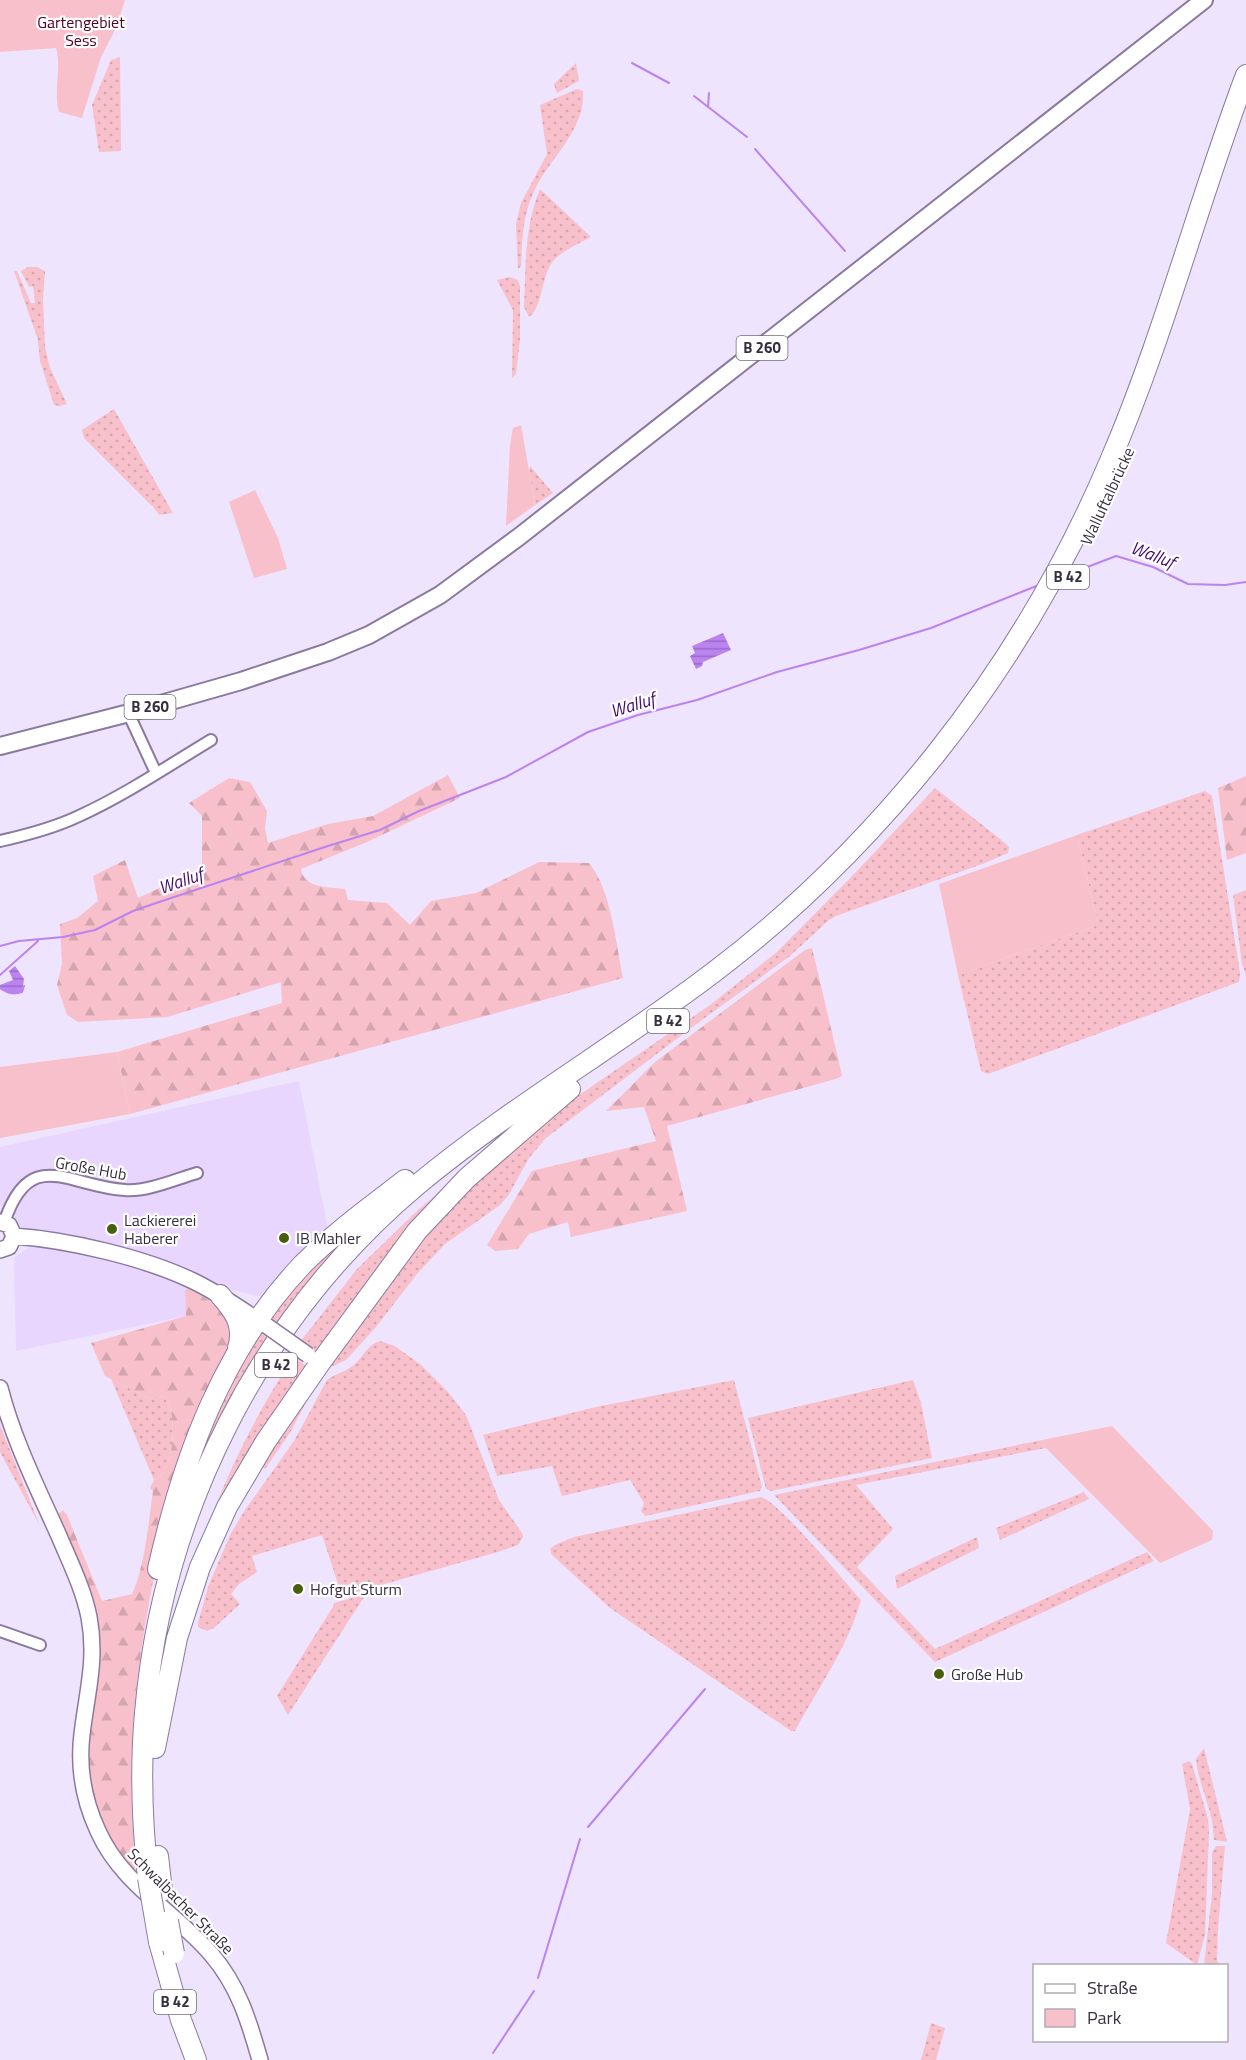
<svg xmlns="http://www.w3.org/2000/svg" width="1246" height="2060" font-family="'Titillium Web',sans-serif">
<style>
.built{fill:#e8d6fe}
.grass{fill:url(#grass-dots)}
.forest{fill:url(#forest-firs)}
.green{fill:#f8c0ca}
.water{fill:url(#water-rules)}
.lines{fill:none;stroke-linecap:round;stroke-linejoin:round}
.stream{stroke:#ba83f0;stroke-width:2}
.street-casing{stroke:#8b799f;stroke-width:14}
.secondary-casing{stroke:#8b799f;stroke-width:18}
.primary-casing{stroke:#8b799f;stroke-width:20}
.highway-casing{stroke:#8b799f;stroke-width:22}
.street{stroke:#fff;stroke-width:10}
.secondary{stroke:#fff;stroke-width:15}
.primary{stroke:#fff;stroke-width:16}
.highway{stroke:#fff;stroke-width:20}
.secondary-bridge-casing{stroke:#8b799f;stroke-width:18;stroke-linecap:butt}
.highway-bridge-casing{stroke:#8b799f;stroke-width:22;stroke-linecap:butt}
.secondary-bridge{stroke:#fff;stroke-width:15}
.highway-bridge{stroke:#fff;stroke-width:20}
.poi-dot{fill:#48600e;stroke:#fff;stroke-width:2}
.labels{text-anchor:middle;stroke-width:4.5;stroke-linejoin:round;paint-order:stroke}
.shield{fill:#fff;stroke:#736d79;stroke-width:1.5}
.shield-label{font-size:15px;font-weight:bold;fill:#372f40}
.park-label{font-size:16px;fill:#540021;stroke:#fff}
.street-label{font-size:16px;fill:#372f40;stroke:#fff}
.poi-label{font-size:16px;fill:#372f40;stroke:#fff;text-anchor:start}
.water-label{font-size:18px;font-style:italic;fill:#480c70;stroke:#fff}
</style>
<defs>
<pattern id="grass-dots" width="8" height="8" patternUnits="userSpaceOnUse" patternTransform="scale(1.5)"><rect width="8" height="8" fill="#f8c0ca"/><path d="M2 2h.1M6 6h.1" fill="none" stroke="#d5a5af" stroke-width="1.8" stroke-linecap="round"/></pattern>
<pattern id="forest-firs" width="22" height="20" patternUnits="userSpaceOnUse" patternTransform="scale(1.5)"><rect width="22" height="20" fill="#f8c0ca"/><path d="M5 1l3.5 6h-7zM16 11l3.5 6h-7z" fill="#d5a5af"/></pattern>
<pattern id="water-rules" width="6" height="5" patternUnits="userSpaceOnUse" patternTransform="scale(1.5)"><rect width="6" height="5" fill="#ba83f0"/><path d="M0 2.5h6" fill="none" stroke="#986cc4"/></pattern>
</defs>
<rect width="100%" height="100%" fill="#efe4fd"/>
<!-- built -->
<path class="built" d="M299,1081L328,1230L263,1297L223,1288L194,1274L185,1290L186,1316L16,1351L14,1258L29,1247H35L37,1235L28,1233L18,1225L14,1219L13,1209L0,1206V1147Z"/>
<!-- grass -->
<path class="grass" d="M120,57L121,151L99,152L92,105L111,60Z
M576,63L579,81L557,93L554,84Z
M577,89L583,91C586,129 551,157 535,189C523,213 522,239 521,266L518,269L516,224L521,203L547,154L540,105Z
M540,189L591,237C579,244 558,252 551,264C542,278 541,310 529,317L524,307C526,267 524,227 540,189Z
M28,267H37L45,271L43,299L45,347L50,368L67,404L60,406L54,405L40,361L38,340L14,271H17L31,303H35L33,286L29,287L21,271Z
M510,277L518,280L520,286V339L516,374L512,378L513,310L497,280Z
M114,409L173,513L159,515L154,508L84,438L82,430L85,428Z
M530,466L553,493L535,505L529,470Z
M935,788L999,838L1009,847L1008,853L985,863L836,916L829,920L790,956L695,1025L546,1138L529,1158L508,1196L500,1205L445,1244L417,1274L376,1327L346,1360L333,1366L330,1365L420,1235L527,1131L710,1005L777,952L857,871Z
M1205,791L1212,796L1240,973L1239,982L988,1074L981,1071L958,975L1098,925L1077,835Z
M1246,890V975L1242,964L1233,895Z
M461,1174L320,1351L314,1352L300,1342L357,1269L419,1209Z
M382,1204L280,1328L271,1322L269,1313L288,1290Z
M259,1332L272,1341L165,1559L212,1412Z
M380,1341L395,1346L421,1365L448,1392L466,1415L499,1500L522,1533L523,1537L518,1545L498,1552L342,1596L322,1535L252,1556L257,1572L239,1584L231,1594L240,1604L214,1628L207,1631L198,1627V1623L208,1587L230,1535L245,1510L294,1441L327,1380C336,1373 346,1372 354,1365C364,1356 366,1346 380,1341Z
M294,1357L305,1365L307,1369L183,1588L190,1565L194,1566C218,1493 250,1421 294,1357Z
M111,1379L150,1399L163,1396C179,1411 175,1472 154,1480Z
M734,1380L762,1487L760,1491L645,1516L641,1511L644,1503L630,1480L562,1496L552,1466L497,1476L483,1435L596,1407Z
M913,1380L921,1403L932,1458L771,1491L766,1489L748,1418Z
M315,1385L291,1431L265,1469L260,1465Z
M0,1425L40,1526L0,1452Z
M1042,1440L1046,1448L856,1485L893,1529L857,1567L935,1649L1147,1552L1154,1561L935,1662L774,1495Z
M1084,1492L1089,1499L1000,1540L996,1528Z
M761,1497C779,1502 844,1581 861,1600C848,1647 818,1688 795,1731H791L610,1608L552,1555L550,1549L555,1545L574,1537Z
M977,1537L979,1548L897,1589L895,1576Z
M366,1594L288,1715L277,1696L334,1605V1603Z
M1204,1748L1227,1842L1214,1840C1213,1834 1213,1827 1212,1821C1208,1800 1198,1781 1196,1759Z
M1189,1761L1192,1764L1208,1819L1209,1831L1205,1935L1197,1965L1166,1943L1190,1809L1182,1764Z
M1216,1846H1225L1218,1930L1217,1961L1220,1965H1204L1212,1894V1853Z
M931,2023L945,2028L936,2060H921Z"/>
<!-- forest -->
<path class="forest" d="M448,775L460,798L367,842L301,869C304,889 329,887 345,889L348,900L387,903L410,925L431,901L476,893L539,862L589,863C611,889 616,944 623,978L130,1114L117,1052L282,1003L281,982L167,1017L78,1022L67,1015L57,985L62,964L60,924L77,918L98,901L93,876L125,860L138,898L202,868V816L189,803L229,778L250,782L267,811L265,828L268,843L328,824L373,816Z
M1246,776V853L1227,860L1218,788Z
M812,948L842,1075L839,1078L667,1126L687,1211L571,1237L568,1222L529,1234L518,1249L495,1251L487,1245L532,1171L656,1141L644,1107L606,1111L655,1062L805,950Z
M188,1288C214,1302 221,1309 237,1332L154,1576C141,1643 131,1713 131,1782C131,1811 134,1840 135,1870L122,1860L103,1829L90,1785L89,1746L99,1675L98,1639L57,1515L63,1510L67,1515L102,1601L132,1594C144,1570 149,1520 153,1491L150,1488L154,1480C175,1472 179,1411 163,1396L150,1399L105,1376L91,1343L186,1316L185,1290Z"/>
<!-- green -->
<path class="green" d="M0,0H125L117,26L101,57L82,118L59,112C53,91 62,69 56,48L0,52Z
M521,425L535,505L506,526L510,445L513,428Z
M255,490L278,538L287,569L254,578L229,502Z
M1077,835L1098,925L958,975L939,884Z
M117,1052L130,1114L0,1138V1067Z
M1112,1426L1213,1531L1212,1540L1160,1563L1046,1448L1042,1440Z"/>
<!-- water -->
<path class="water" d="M723,633L731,650L703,662L702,666L696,669L690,656L695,653L692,646Z
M15,966L24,979L22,992C13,995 8,993 0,988V985L13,980L9,971Z"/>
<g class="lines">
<!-- stream -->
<path class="stream" d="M632,63L669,83
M694,96L747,137
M708,107L709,93
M755,149L845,251
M1064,576L1116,556L1153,567L1188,584L1225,585L1246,582
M0,946L19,941L63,937L95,930L133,911L168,899L328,846L380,830L419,811L506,777L588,732L638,715L697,700L777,672L859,650L931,628L1039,585
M0,975L38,941
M0,988C8,993 13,995 22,992L24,986
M588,1827L705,1689
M538,1978L580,1839
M493,2053L534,1991"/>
<!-- street casing -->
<g class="street-casing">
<path id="street" d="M131,719L156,773
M0,841C27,835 54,828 79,816C125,795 168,766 211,740
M4,1223C30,1144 69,1187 125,1190C147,1192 176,1179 197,1173
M0,1631L40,1645"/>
</g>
<!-- secondary casing -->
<g class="secondary-casing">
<path id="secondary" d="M0,1222L9,1225L14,1236L9,1247L0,1250
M14,1236C68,1240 142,1257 191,1280C217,1292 241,1309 265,1325
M0,1388C13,1439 37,1487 59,1536C70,1562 83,1588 89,1617C97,1659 87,1692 82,1734C78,1767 84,1801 98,1831C122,1885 174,1911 211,1954C238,1985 249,2021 260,2060"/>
</g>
<!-- primary casing -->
<g class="primary-casing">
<path id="primary" d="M0,746L129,713L241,681L328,652L369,635L440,595L520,536L1204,0"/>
</g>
<!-- highway casing -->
<g class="highway-casing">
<path id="highway" d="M220,1295C234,1311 245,1325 238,1348
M158,1569C183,1458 223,1348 303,1264C334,1233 370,1207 405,1180
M155,1748L177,1638L200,1567L227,1507L266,1441L320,1363L417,1231L467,1178L570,1089
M158,1856L162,1891
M148,1878C142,1823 140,1768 145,1713C162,1510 261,1316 417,1185C511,1107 617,1046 714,972C796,910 870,836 935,755C1006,666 1065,567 1110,461C1164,336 1198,202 1246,75
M159,1942L181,2020L196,2060"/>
</g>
<!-- street -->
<use href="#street" class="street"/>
<!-- secondary -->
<use href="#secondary" class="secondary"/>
<!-- primary -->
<use href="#primary" class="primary"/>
<!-- highway -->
<use href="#highway" class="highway"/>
<!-- secondary-bridge casing -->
<g class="secondary-bridge-casing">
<path id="secondary-bridge" d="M267,1326L308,1355"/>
</g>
<!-- highway-bridge casing -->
<g class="highway-bridge-casing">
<path id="highway-bridge" d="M148,1878L159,1942
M168,1921L174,1953"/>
</g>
<!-- secondary-bridge -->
<use href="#secondary-bridge" class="secondary-bridge"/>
<!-- highway-bridge -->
<use href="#highway-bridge" class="highway-bridge"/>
</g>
<!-- markers -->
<g class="poi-dot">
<circle cx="112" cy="1229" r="6"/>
<circle cx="284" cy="1238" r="6"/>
<circle cx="298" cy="1589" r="6"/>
<circle cx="939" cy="1674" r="6"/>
</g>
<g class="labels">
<!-- shield labels -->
<g class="shield">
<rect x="736.5" y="336" width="51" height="24" rx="4.5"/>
<rect x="1047" y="565" width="42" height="24" rx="4.5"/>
<rect x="124.5" y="695" width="51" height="24" rx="4.5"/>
<rect x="647" y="1009" width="42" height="24" rx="4.5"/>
<rect x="255" y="1353" width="42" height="24" rx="4.5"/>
<rect x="154" y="1990" width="42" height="24" rx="4.5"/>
</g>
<g class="shield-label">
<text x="762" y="353">B 260</text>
<text x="1068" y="582">B 42</text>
<text x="150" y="712">B 260</text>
<text x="668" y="1026">B 42</text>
<text x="276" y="1370">B 42</text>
<text x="175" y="2007">B 42</text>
</g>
<!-- park labels -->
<g class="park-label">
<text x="81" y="28">Gartengebiet<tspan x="81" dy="18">Sess</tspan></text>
</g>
<!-- street labels -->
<g class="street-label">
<text transform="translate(1107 496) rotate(-65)" y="6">Walluftalbrücke</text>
<text transform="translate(91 1168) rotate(10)" y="6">Große Hub</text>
<text transform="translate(181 1901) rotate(45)" y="6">Schwalbacher Straße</text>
</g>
<!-- poi labels -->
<g class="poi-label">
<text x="124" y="1226">Lackiererei<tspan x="124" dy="18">Haberer</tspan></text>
<text x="296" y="1244">IB Mahler</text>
<text x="310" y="1595">Hofgut Sturm</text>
<text x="951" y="1680">Große Hub</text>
</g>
<!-- water labels -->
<g class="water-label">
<text transform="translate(1153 555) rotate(21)" y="6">Walluf</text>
<text transform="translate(633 705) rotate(-17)" y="6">Walluf</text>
<text transform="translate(181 881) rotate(-19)" y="6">Walluf</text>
</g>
</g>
<!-- legend -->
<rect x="1033" y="1964" width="195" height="78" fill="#ffffff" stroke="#afacb3" stroke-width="1.5"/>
<rect x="1045" y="1984" width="30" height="9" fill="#ffffff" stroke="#afacb3" stroke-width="1.5"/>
<text x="1087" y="1994" font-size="18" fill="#372f40">Straße</text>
<rect x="1045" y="2009" width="30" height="18" fill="#f8c0ca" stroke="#afacb3" stroke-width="1.5"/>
<text x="1087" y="2024" font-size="18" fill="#372f40">Park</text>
</svg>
